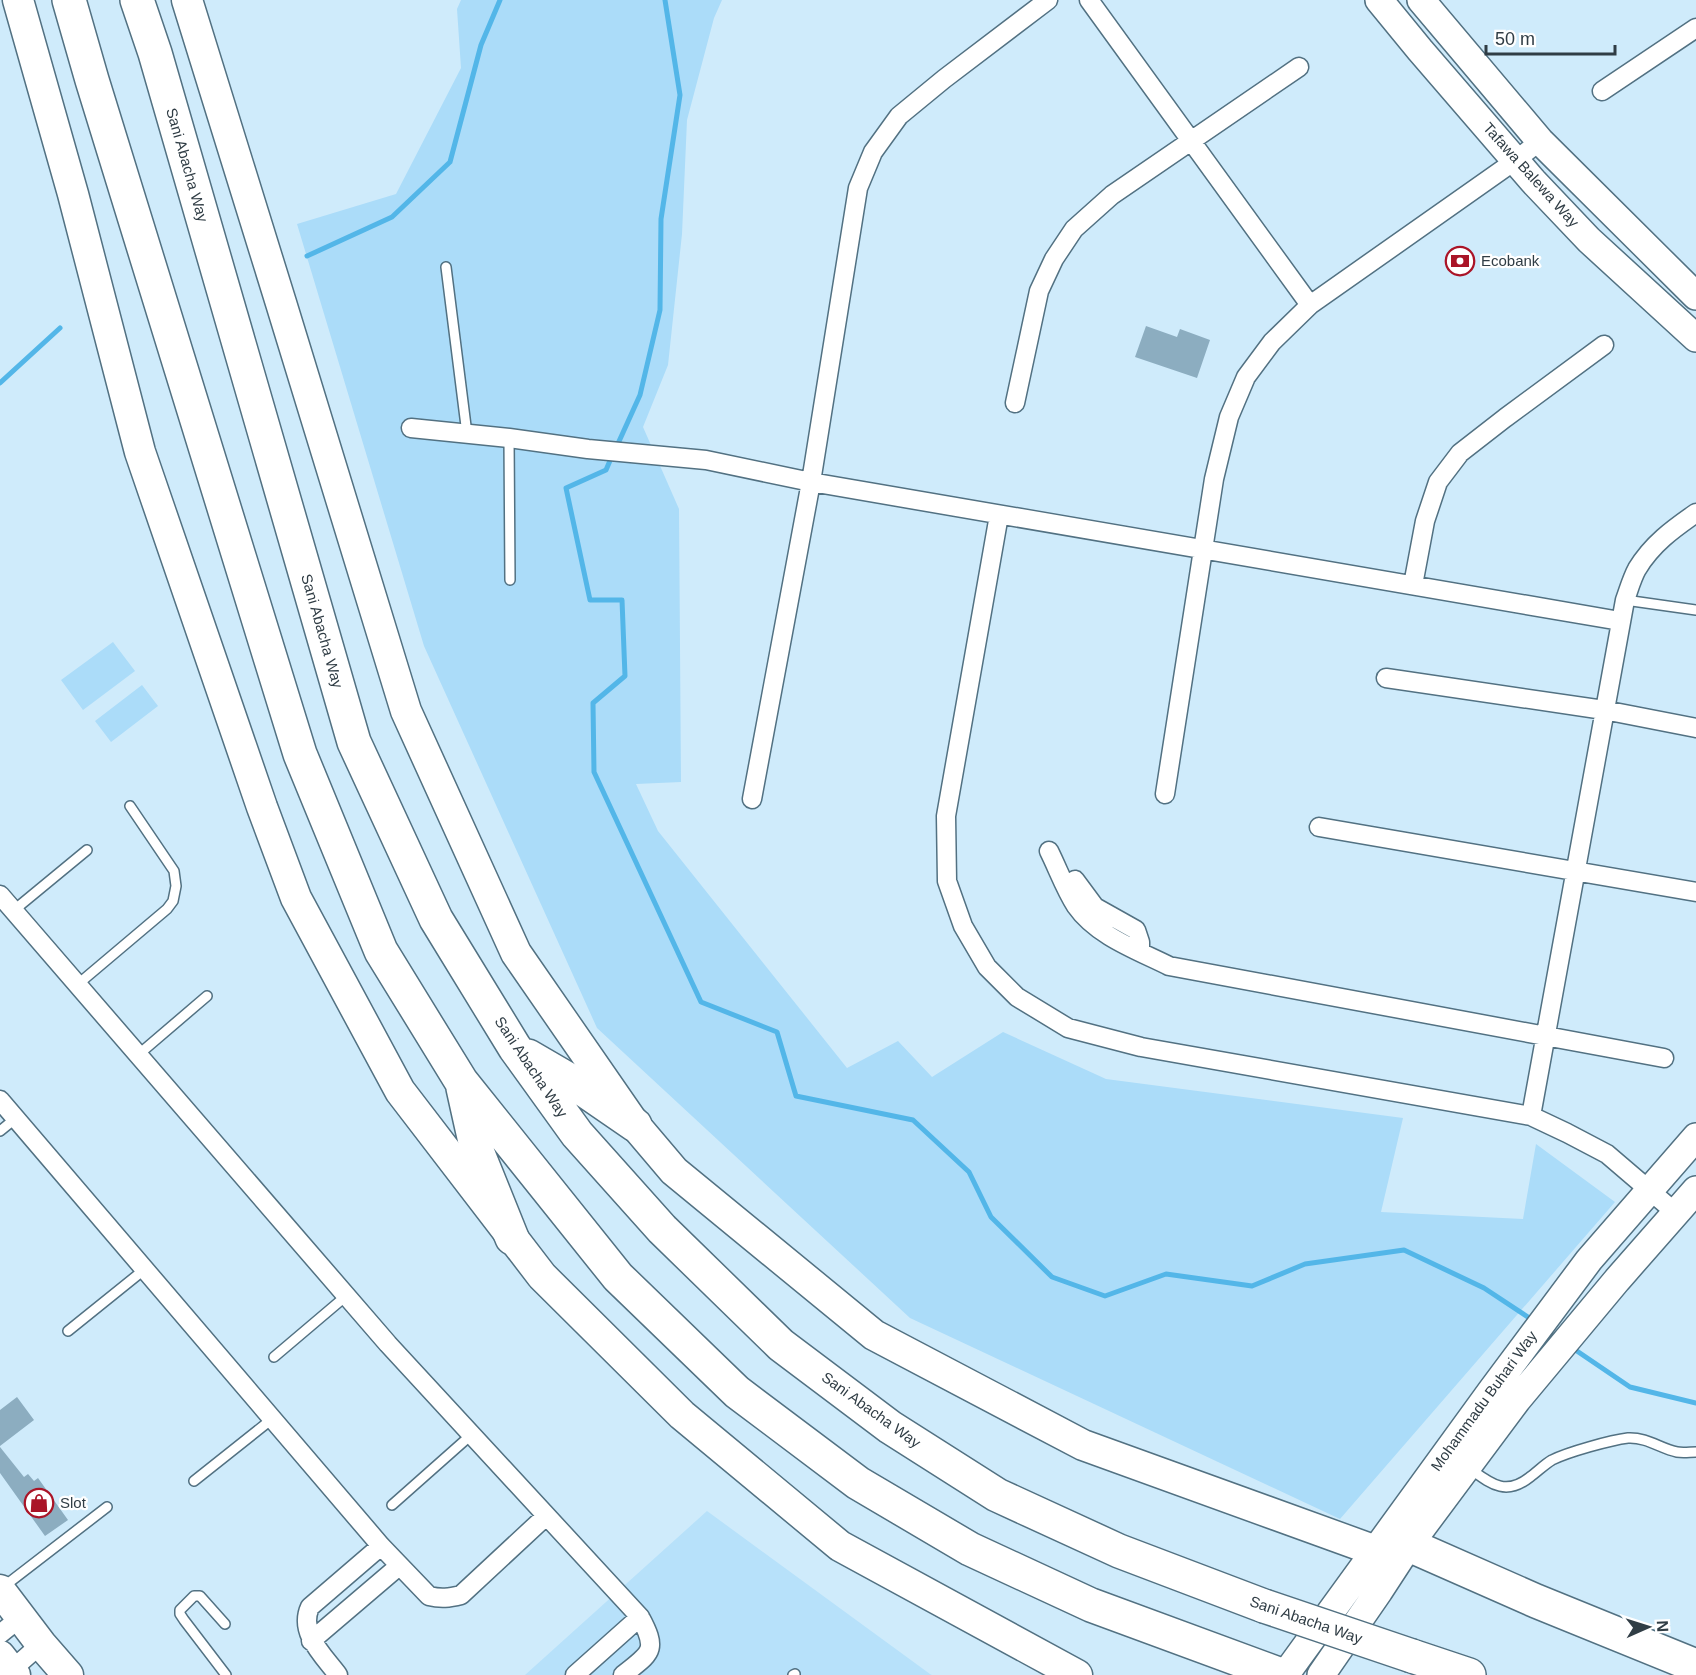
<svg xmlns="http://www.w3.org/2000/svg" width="1696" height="1675" font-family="Helvetica,sans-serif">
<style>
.built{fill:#b7e1fa}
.green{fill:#abdcf9}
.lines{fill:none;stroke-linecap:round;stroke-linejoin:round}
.stream{stroke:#53b6e8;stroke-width:5}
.building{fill:#8cadc0}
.lane-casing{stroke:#527182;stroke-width:12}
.street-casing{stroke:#527182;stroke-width:21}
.secondary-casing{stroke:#527182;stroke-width:30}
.primary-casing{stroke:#527182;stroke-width:33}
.highway-casing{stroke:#527182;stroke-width:36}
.lane{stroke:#fff;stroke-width:9}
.street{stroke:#fff;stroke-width:18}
.secondary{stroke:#fff;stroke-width:27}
.primary{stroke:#fff;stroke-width:30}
.highway{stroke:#fff;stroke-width:33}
.highway-bridge-casing{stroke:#527182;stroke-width:36;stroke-linecap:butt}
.highway-bridge{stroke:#fff;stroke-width:33}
.labels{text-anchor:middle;stroke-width:4.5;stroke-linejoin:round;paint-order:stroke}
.street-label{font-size:15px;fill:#303d45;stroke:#fff}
.poi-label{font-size:15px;fill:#303d45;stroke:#fff;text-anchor:start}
</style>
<rect width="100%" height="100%" fill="#cfebfb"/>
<!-- built -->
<path class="built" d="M707,1511L930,1674L932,1675H525Z"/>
<!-- green -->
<path class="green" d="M461,0H722L714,18L687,120L682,234L668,365L643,427L679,509L681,782L636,784L658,831L847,1068L898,1041L932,1077L1003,1032L1106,1079L1403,1118L1381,1212L1523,1219L1536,1144L1615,1202L1340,1519L910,1318L597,1028L424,646L297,224L396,194L461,68L457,9Z
M113,642L135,671L83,710L61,680Z
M142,685L158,706L111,742L95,721Z"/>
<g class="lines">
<!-- stream -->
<path class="stream" d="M307,256L392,217L450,162L481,45L500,0
M0,383L60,328
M616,448L640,395L660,310L661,219L680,95L665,0
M612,456L606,470L566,488L590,600H622L625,676L593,703L594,772L701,1002L777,1032L796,1096L913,1120L969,1172L991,1217L1052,1277L1105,1296L1166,1274L1252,1286L1305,1264L1404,1250L1484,1288L1534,1321
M1571,1347L1630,1387L1696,1403"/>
</g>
<!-- building -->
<path class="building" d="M1146,326L1177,337L1180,329L1210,340L1197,378L1135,357Z
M17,1397L34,1420L0,1446V1410Z
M0,1447L24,1477L28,1474L34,1481L38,1478L68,1520L45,1536L0,1473Z"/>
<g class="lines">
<!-- lane casing -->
<g class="lane-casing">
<path id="lane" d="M446,267L467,434
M509,438L510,580
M1625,600L1696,610
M13,911L87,850
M77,985L167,909L173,901L176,886L174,871L130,806
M138,1055L207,996
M0,1131L16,1118
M68,1331L145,1269
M274,1357L346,1296
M1469,1468C1490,1483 1505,1497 1530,1477C1537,1472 1545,1464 1552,1460C1568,1452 1611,1440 1628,1438C1647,1437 1661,1449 1677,1452C1683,1453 1690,1452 1696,1452
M194,1481L272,1419
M392,1505L471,1435
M2,1588L107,1507
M225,1624L200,1596H194L180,1610V1614L184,1620L226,1675
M793,1675L795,1674"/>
</g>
<!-- street casing -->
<g class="street-casing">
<path id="street" d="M1089,0L1310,305
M1602,91L1696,28
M1015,403L1039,291L1054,259L1074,229L1112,195L1299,67
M411,428L509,438L588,449L706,460L811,482L1620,621
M999,515L946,816L947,881L963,926L987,967L1017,997L1068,1028L1141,1047L1531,1116L1567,1133L1607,1154L1676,1213
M1413,585L1425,521L1438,482L1460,453L1505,418L1604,345
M1386,678L1604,710L1696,728
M1165,794L1214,479L1229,417L1246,377L1272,342L1310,305L1516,160L1540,141
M752,799L811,482L858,188L873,152L899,116L944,79L1048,0
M1319,827L1696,892
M1049,851C1058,869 1065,889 1076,906C1097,936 1137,950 1169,966L1664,1058
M1075,880L1095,907L1136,930L1140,942V951
M0,895L388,1344L640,1617C659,1652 650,1653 623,1675
M0,1100L381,1546L429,1596C441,1599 449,1598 461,1595L546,1516
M1531,1116L1625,600C1629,589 1632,578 1637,569C1652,544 1673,529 1696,513
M0,1634L21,1617
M311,1641L399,1566
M6,1675L41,1644
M338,1675C324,1656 298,1633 310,1607L381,1546
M575,1675L640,1617"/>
</g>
<!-- secondary casing -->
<g class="secondary-casing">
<path id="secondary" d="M1379,0L1420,50L1533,181L1589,240L1696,338
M1421,0L1540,141L1696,296
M1285,1675L1492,1390L1589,1260L1696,1137
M1321,1675L1379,1591L1409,1545L1517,1400L1617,1280L1696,1190"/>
</g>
<!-- primary casing -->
<g class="primary-casing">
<path id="primary" d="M18,0L73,194L140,452L262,807L296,898L400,1091L542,1276L682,1415L840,1546L1077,1675
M187,0L281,303L406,711L516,953L635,1125L674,1171L874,1335L1083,1445L1376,1551
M0,1590L41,1644L68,1675
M0,1656L15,1675"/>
</g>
<!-- highway casing -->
<g class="highway-casing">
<path id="highway" d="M69,0L92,80L300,754L381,951L461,1081L618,1277L737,1392L858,1483L970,1549L1091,1605L1281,1675
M137,0L155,53L354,742L436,919L515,1048L577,1134L662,1229L781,1345L890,1427L997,1495L1119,1551L1264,1606
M528,1056L571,1081L635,1125
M463,1088L477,1151L512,1238
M1409,1545L1536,1601L1696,1666
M1412,1656L1469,1675"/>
</g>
<!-- lane -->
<use href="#lane" class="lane"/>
<!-- street -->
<use href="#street" class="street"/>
<!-- secondary -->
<use href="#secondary" class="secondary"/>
<!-- primary -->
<use href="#primary" class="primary"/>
<!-- highway -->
<use href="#highway" class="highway"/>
<!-- highway-bridge casing -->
<g class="highway-bridge-casing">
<path id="highway-bridge" d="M1264,1606L1412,1656"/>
</g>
<!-- highway-bridge -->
<use href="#highway-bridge" class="highway-bridge"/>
</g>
<!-- icons -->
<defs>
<g id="bank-ring" transform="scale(1.5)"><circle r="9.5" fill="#fff" stroke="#aa1427" stroke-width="1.5"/><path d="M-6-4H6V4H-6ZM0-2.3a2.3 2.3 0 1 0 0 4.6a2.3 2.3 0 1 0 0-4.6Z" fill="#aa1427"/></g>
<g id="shop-ring" transform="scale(1.5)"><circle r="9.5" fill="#fff" stroke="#aa1427" stroke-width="1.5"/><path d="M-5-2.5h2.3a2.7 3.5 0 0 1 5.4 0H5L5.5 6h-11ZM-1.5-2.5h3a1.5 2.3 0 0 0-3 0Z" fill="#aa1427"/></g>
</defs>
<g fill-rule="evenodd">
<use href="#bank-ring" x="1460" y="261"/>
<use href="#shop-ring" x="39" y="1503"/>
</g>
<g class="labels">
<!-- street labels -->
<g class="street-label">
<text transform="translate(187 165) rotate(74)" y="5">Sani Abacha Way</text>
<text transform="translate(1531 175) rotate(48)" y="5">Tafawa Balewa Way</text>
<text transform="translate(322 631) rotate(74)" y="5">Sani Abacha Way</text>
<text transform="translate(531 1067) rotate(56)" y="5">Sani Abacha Way</text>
<text transform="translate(1484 1401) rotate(-54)" y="5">Mohammadu Buhari Way</text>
<text transform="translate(871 1410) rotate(36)" y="5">Sani Abacha Way</text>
<text transform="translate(1306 1620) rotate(19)" y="5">Sani Abacha Way</text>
</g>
<!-- poi labels -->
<g class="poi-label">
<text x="1481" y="266">Ecobank</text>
<text x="60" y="1508">Slot</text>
</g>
</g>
<!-- north arrow -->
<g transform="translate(1648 1627) rotate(87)" stroke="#ffffff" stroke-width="4.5" paint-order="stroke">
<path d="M0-4.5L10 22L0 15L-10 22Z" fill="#303d45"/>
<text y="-9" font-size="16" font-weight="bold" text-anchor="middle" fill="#303d45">N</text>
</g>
<!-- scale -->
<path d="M1486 45v9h129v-9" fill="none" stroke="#303d45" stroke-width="3"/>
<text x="1495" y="45" font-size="18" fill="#303d45" stroke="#ffffff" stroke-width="4.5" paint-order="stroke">50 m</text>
</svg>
